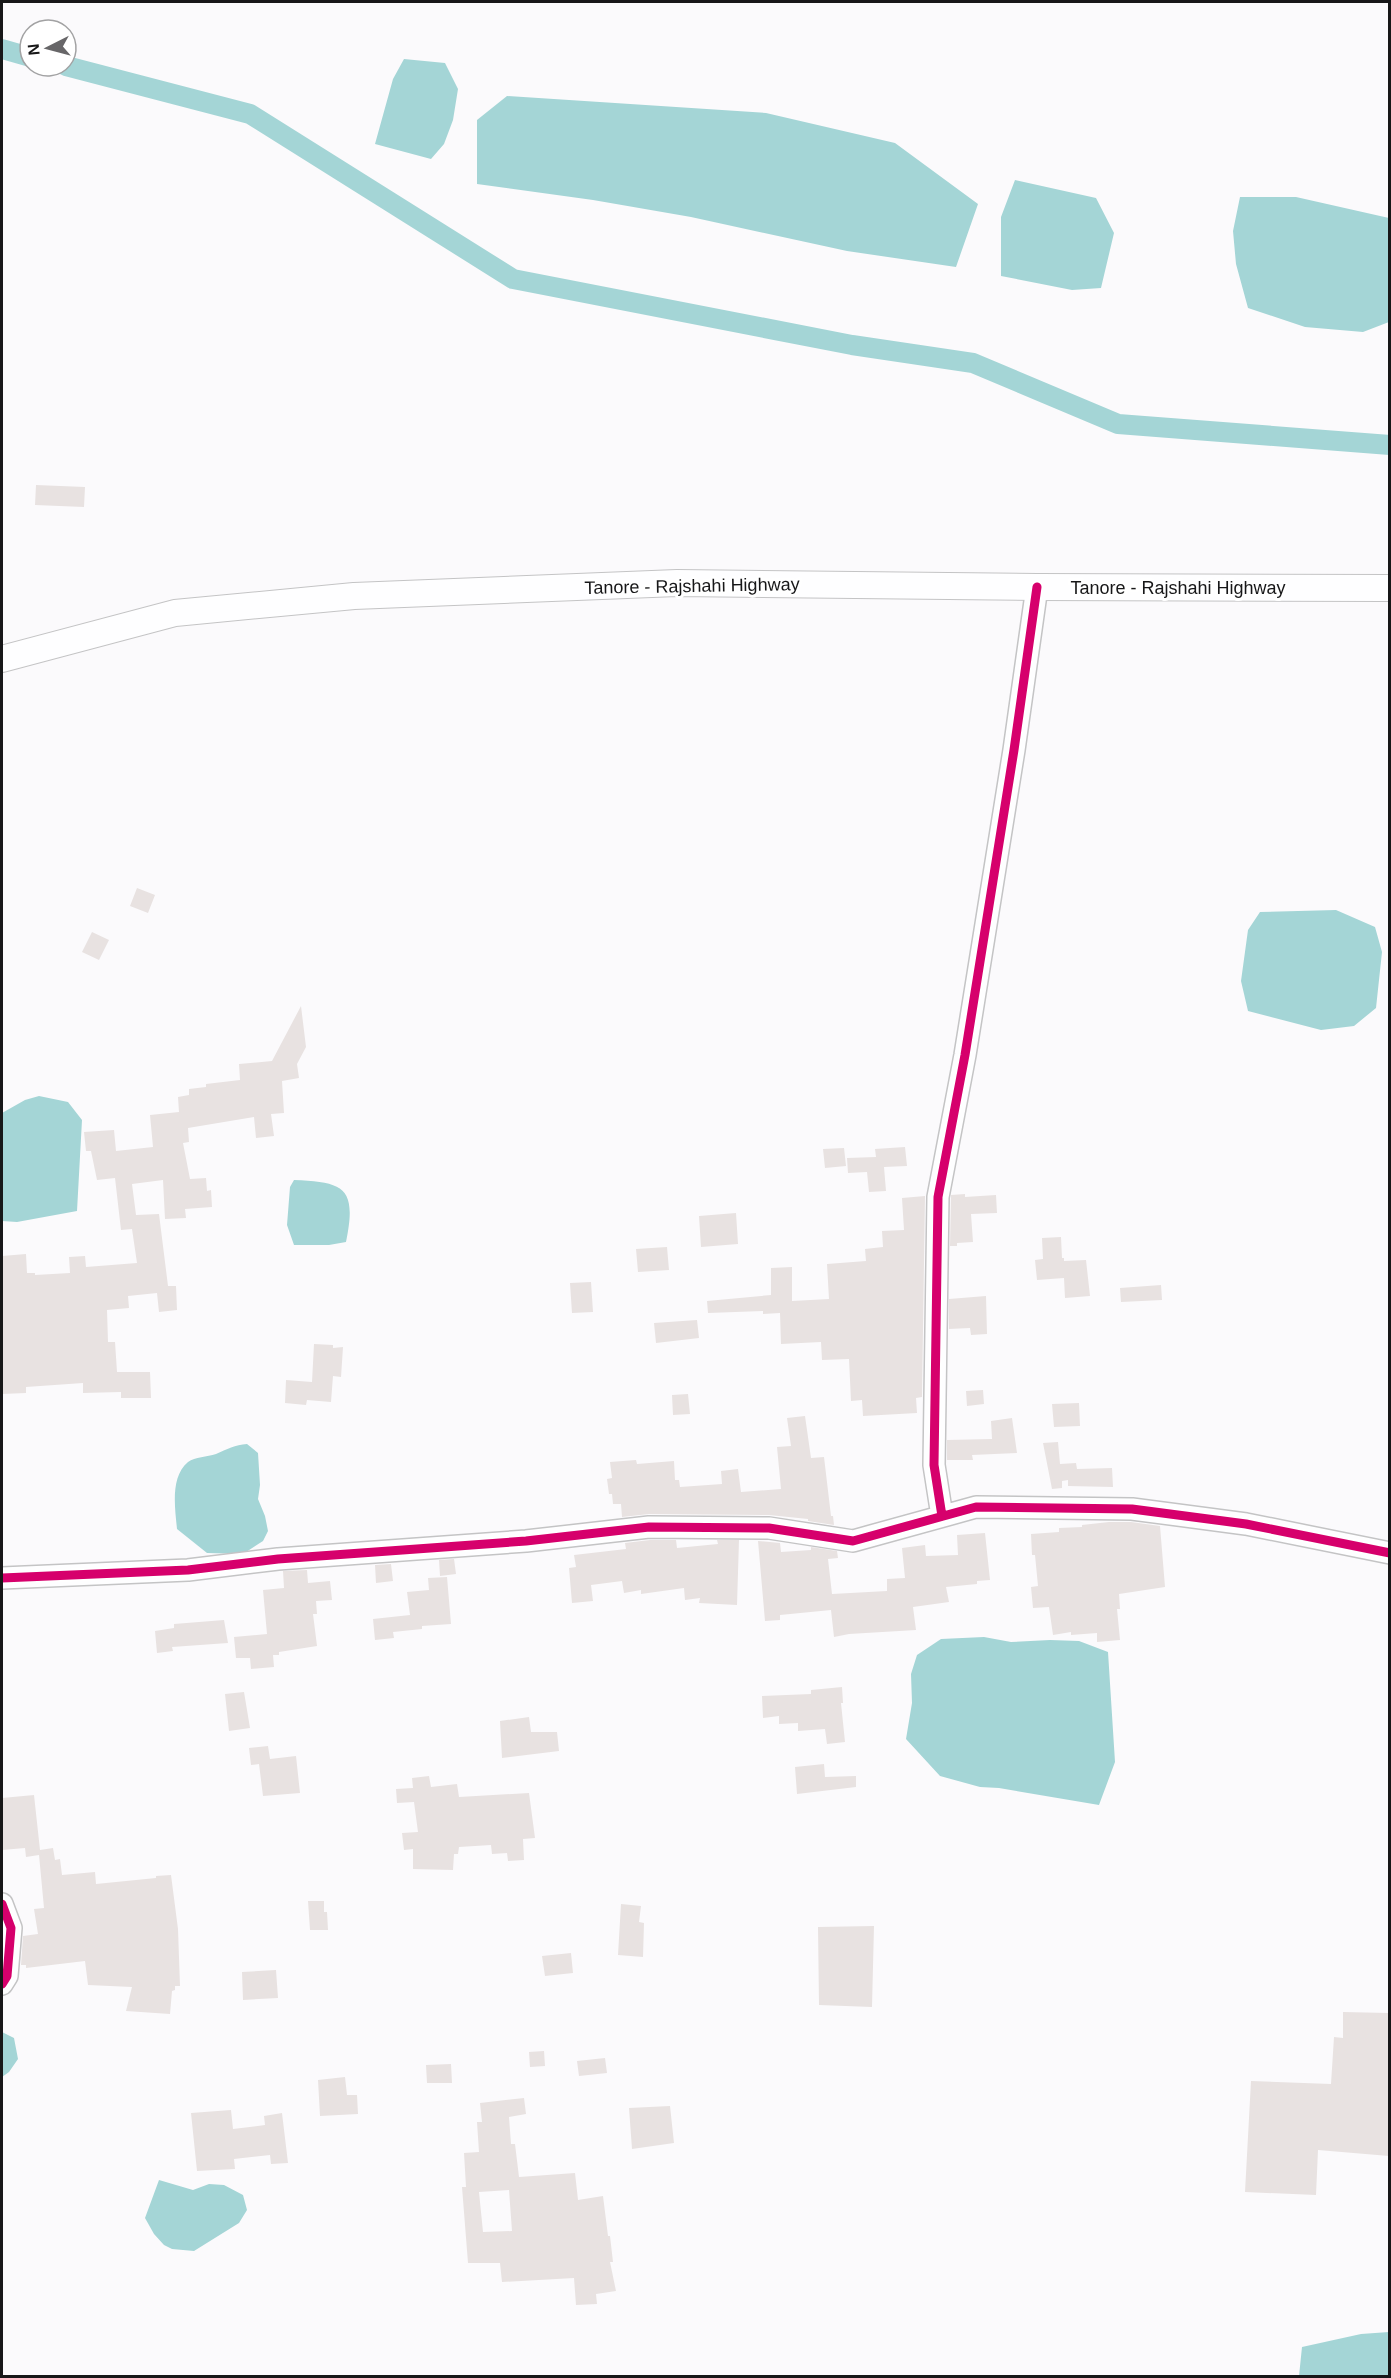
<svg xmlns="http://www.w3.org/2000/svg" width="1391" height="2378" font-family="Arial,sans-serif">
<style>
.water{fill:#a4d5d6}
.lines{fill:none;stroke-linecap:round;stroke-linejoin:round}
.canal{stroke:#a4d5d6;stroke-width:20}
.building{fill:#e8e2e1;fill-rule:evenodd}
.minor-casing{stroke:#c4c4c5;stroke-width:24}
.major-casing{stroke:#c4c4c5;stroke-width:28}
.minor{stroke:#fefeff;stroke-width:21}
.major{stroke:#fefeff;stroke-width:26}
.cycleway-casing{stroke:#fff;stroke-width:13}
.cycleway{stroke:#d6006c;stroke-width:9}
.labels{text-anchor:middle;stroke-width:6;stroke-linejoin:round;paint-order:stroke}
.street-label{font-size:18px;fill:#171718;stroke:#fff}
</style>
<rect width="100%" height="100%" fill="#fbfafc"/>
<!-- water -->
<path class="water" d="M404,59L445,63L458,89L453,120L444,144L431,159L375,144L393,79Z
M507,96L766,113L895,143L978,204L956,267L847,251L691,217L593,200L477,184V120Z
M1015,180L1096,198L1114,233L1101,288L1072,290L1001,276V217Z
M1240,197H1296L1389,218V322L1363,332L1305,327L1248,308L1236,264L1233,231Z
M1336,910L1375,927L1382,952L1376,1008L1354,1026L1321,1030L1248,1011L1241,981L1248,930L1260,912Z
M39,1096L68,1102L82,1120L77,1211L17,1222L2,1221V1113L25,1100Z
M294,1180C345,1182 357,1188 346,1242L329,1245H294L287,1225L290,1187Z
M247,1444L258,1453L260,1485L258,1499L265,1516L268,1531L263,1541L243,1554L207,1553L177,1529C175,1508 170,1477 188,1462C195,1457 207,1457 216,1454C227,1449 235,1445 247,1444Z
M984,1637L1011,1642L1050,1640L1079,1641L1108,1652L1115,1762L1099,1805L999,1788L980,1787L940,1776L906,1739L912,1703L911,1674L917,1655L941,1639Z
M2,2032L14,2038L18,2059L9,2072L2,2077Z
M159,2180L193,2190L209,2184L224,2185L243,2195L247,2210L239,2223L194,2251L172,2249L164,2245L154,2234L145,2218Z
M1389,2332V2376H1299L1302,2347L1361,2334Z"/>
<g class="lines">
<!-- canal -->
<path class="canal" d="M2,49L30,57
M66,66L250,114L513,279L852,345L973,363L1118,424L1390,445"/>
</g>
<!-- building -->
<path class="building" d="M36,485L85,487L84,507L35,505Z
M137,888L155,895L148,913L130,906Z
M92,932L109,940L99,960L82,952Z
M301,1006L306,1047L297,1064L299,1078L282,1081L284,1113L271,1114L274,1136L256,1138L254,1117L188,1128L189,1142L183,1143L190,1179L206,1178L207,1191L211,1190L212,1207L185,1209L186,1218L165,1219L163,1180L132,1184L136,1215L159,1214L168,1286H176L177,1310L159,1312L157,1293L128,1296L129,1308L107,1310L108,1342H115L117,1372H150L151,1398H121V1392L83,1393V1383L26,1387V1393L2,1394V1256L26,1254L27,1273H35V1275L70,1273L69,1257L85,1256L86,1267L137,1263L132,1229L121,1230L115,1178L97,1180L91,1151H86L84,1132L114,1130L116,1151L153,1147L150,1115L179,1112L178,1097L189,1095V1089L206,1087V1084L240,1080L239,1064L272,1061Z
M905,1147L907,1166L884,1167L886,1191L869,1192L867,1172L848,1173L847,1158L876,1157L875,1149Z
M844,1148L846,1166L825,1168L823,1149Z
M965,1194V1197L996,1195L997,1213L971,1214L973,1242L957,1243V1246H950L951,1195Z
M925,1196L922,1397L916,1398L917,1413L863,1416L862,1400L851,1401L849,1359L822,1360L821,1342L781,1344L780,1313L763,1314V1311L708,1313L707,1301L771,1295V1268L792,1267V1301L829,1299L827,1264L866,1261L865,1249L883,1247L882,1231L904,1230L902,1198Z
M736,1213L738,1244L701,1247L699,1216Z
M1061,1237L1062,1258H1064V1261L1086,1260L1090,1296L1065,1298L1064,1278L1037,1280L1035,1260L1043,1259L1042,1238Z
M667,1247L669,1270L638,1272L636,1249Z
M591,1282L593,1312L572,1313L570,1283Z
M1161,1285L1162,1300L1121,1302L1120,1288Z
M986,1296L987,1334L971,1335L970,1328L949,1329V1299Z
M697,1320L699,1338L656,1343L654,1323Z
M314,1344L333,1345V1348L343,1347L341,1377L333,1376L331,1402L307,1400L306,1405L285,1403L286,1380L312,1382Z
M983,1390L984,1404L967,1406L966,1391Z
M688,1394L690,1414L673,1415L672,1395Z
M1079,1403L1080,1426L1054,1427L1052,1404Z
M805,1416L811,1458L824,1457L831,1516H833L834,1525L808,1521V1519L769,1515L649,1514L622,1517L621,1504H613L612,1494H609L607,1479L612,1478L610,1462L636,1460L637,1464L674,1461L675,1480H679L680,1487L722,1484L721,1471L738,1469L741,1492L781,1489L777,1447L791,1446L787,1418Z
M1012,1418L1017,1453L972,1455L973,1460H947V1440L992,1439L991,1421Z
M1058,1442L1060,1464L1076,1463L1077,1469L1112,1468L1113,1487L1068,1486V1480L1062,1481V1488L1052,1489L1043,1443Z
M1109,1522H1131L1160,1526L1165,1587L1119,1594L1120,1609H1117L1120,1640L1097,1642V1633L1071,1635V1632L1053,1635L1049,1607L1033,1608L1031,1587L1038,1586L1035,1555H1032L1031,1534L1059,1532V1528L1082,1527V1525Z
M985,1533L990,1580L977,1581V1584L946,1587L949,1602L913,1607L916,1630L849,1634L834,1637L831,1610L780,1615V1620L765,1621L758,1541L780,1543L781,1552L811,1550V1547L837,1551L838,1558L828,1559L832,1594L887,1591V1579L905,1578L902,1548L925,1545L926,1556L958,1555L957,1535Z
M650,1540H676L677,1548L718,1544L717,1540H739L737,1605L699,1603L700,1598L685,1600L684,1588L641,1594V1590L624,1593L622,1581L591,1585L593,1601L572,1603L569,1568L576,1567L574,1555L626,1549L625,1543Z
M454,1559L456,1574L440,1576L439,1560Z
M391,1564L393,1581L376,1583L375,1565Z
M307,1570L308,1583L330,1581L332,1600L316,1601L317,1614H313L317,1646L279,1652V1655H273L274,1667L251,1669L250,1658H236L234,1637L267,1634L263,1590L284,1588L283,1571Z
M447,1577L451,1624L422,1626V1629L393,1632L394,1638L375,1640L373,1619L410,1615L407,1592L429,1590L428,1578Z
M224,1620L228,1643L172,1647L173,1651L157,1653L155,1631L174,1628V1624Z
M842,1687L843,1703H841L845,1742L827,1744L825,1729L798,1731V1723L779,1724V1716L763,1718L762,1696L811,1694V1690Z
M244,1692L250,1728L229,1731L225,1694Z
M529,1717L531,1732H557L559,1751L502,1758L500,1721Z
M268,1746L270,1759L296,1756L300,1793L263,1796L259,1764L251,1765L249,1748Z
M824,1764L825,1777L856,1776V1787L797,1794L795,1767Z
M429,1776L431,1787L457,1784L459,1797L529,1793L535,1838L523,1839L524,1860L508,1861L507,1853L492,1854L491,1845L459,1847L458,1854H454L453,1870L413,1869V1849L404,1850L402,1833L418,1832L414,1802L397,1803L396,1789L413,1788L412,1778Z
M34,1795L40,1850L53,1848L55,1860L60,1859L62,1875L95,1872L96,1884L156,1878V1876L171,1875L178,1929L180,1986H175V1990L172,1991L170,2014L126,2011L132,1987L88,1985L85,1961L26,1968V1965H21L23,1936L38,1934L34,1909L44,1908L39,1855L26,1857L25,1848L2,1850V1798Z
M308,1901H324V1912H327L328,1930H310Z
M621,1904L641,1906L639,1922L644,1923L643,1957L618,1955Z
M874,1926L872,2007L819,2005L818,1927Z
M571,1953L573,1973L545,1976L542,1956Z
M276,1970L278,1998L243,2000L242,1972Z
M1343,2012L1389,2013V2156L1318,2150L1316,2195L1245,2192L1251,2081L1331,2084L1334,2037L1343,2038Z
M544,2051L545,2066L530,2067L529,2052Z
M605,2058L607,2073L579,2076L577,2061Z
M451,2064L452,2083H427L426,2065Z
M345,2077L347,2095H357L358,2114L320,2116L318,2080Z
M524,2098L526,2114L509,2117L511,2144H515L519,2177L575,2173L578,2200L603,2196L608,2236H610L613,2262H610L616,2291L596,2294L597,2304L576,2305L574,2278L502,2282L500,2263H468L462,2187H466L464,2153L479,2152L477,2122H482L480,2103ZM509,2190L512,2231L483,2232L479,2192Z
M670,2106L674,2143L632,2149L629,2108Z
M231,2110L233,2129L265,2125L264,2116L282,2113L288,2163L271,2164L270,2155L234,2159L235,2169L197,2171L191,2113Z"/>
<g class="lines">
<!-- minor casing -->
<g class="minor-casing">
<path id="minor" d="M942,1516L934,1465L938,1197L965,1055L1014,750L1037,587
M2,1578L188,1570L278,1559L526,1541L649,1527L769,1528L853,1541L976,1507L1132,1509L1246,1524L1390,1553
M2,1904L11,1928L7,1976L2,1984"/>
</g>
<!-- major casing -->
<g class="major-casing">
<path id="major" d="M2,659L175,613L354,596L677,583L1037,587L1390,588"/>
</g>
<!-- minor -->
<use href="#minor" class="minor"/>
<!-- major -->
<use href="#major" class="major"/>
<!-- cycleway casing -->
<g class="cycleway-casing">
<path id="cycleway" d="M942,1516L934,1465L938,1197L965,1055L1014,750L1037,587
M2,1578L188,1570L278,1559L526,1541L649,1527L769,1528L853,1541L976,1507L1132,1509L1246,1524L1390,1553
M2,1904L11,1928L7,1976L2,1984"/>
</g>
<!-- cycleway -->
<use href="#cycleway" class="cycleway"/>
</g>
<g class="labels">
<!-- street labels -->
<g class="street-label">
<text transform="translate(692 586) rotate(-1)" y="6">Tanore - Rajshahi Highway</text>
<text x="1178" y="594">Tanore - Rajshahi Highway</text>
</g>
</g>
<!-- border -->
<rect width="1391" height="2378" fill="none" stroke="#171718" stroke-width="6"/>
<!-- north arrow -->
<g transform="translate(48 48) rotate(264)"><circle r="28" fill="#ffffff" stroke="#a2a2a3" stroke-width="1.5"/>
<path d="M0-4.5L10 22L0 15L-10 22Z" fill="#676668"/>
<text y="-9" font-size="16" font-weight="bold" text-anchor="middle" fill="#171718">N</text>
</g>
</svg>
